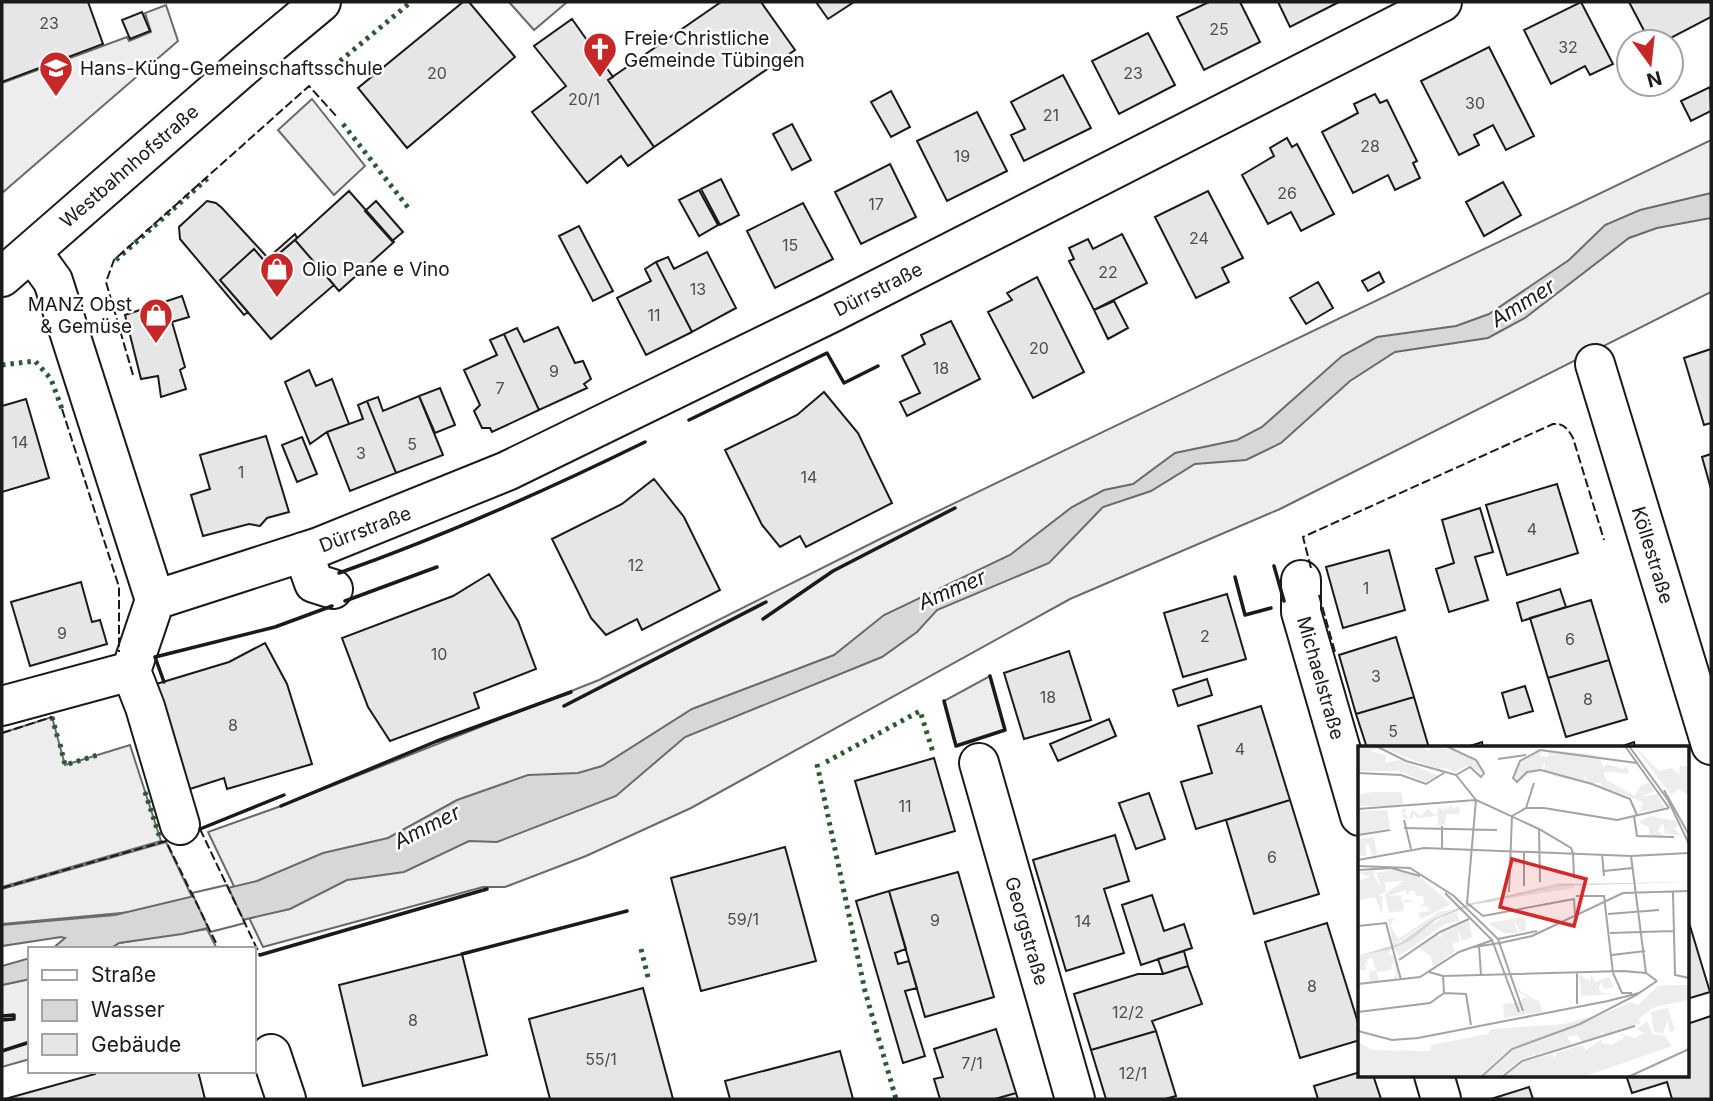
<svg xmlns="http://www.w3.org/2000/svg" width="1713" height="1101" font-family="Inter,sans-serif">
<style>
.built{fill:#ededed;stroke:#6a6a6a;stroke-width:2}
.water{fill:#d7d7d7;stroke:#6a6a6a;stroke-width:2}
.pier{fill:#fff;stroke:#6a6a6a;stroke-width:2}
.building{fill:#e6e6e6;stroke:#1a1a1a;stroke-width:2}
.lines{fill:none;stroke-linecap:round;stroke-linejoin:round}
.minor-casing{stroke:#1a1a1a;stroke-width:42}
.major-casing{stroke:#1a1a1a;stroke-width:42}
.minor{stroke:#fff;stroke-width:38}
.major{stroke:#fff;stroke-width:38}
.hedge{stroke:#2b5a34;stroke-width:5;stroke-dasharray:3.5 5;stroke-linecap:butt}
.fence{stroke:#1a1a1a;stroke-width:2;stroke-dasharray:9 3.5;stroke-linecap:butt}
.wall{stroke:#1a1a1a;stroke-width:3.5}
.labels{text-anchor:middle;stroke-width:5;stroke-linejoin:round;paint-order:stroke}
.number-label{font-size:16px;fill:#4d4d4d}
.poi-label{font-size:19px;fill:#1a1a1a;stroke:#fff;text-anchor:start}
.street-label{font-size:19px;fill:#1a1a1a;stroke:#fff}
.water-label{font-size:21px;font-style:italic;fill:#1a1a1a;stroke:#fff}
.inset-road{fill:none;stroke:#a3a3a3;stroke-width:2}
.view{fill:#d62828;fill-opacity:0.15;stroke:#d62828;stroke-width:3.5}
.inset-edge{fill:none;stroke:#1a1a1a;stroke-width:3.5}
</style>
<rect width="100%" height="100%" fill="#fff"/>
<!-- built -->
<path class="built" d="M509,2H565L566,3L534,30Z
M166,5L178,41L2,193V83L127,37L129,41L151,32L145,13Z
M312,99L365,166L334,195L278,130Z
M1711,140V292L1280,509L1070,599L691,808L586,856L505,887H483L263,947L208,832L281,806L599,680L884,537Z
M990,676L1005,730L956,746L944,701Z
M52,717L65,765L130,745L161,841L2,887V733Z
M166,842L193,899L143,911L2,924V889Z
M207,929L217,949H110L119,943Z
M30,979V1059L2,1067V985Z"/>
<!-- water -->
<path class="water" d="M1711,193V218L1657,228L1629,238L1525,318L1488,338L1395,352L1350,381L1281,443L1246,460L1195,464L1151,491L1103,507L1049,563L937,610L917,632L882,657L685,737L616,796L497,842L469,841L404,872L347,880L290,909L182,934L119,943L110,949H52L65,938L61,937L2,946V925L115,915L257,881L323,853L388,838L457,800L528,775L578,773L602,766L692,709L834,655L884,615L1010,555L1072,507L1104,490L1133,484L1175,453L1237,440L1262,427L1342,356L1377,337L1456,326L1489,314L1569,260L1605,225L1640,210Z
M30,958V979L2,985V966Z"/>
<!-- pier -->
<path class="pier" d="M227,885L245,923L210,932L192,893Z"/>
<!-- building -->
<path class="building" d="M2,2H88L103,44L2,82Z
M463,2H469L515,57L407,148L358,88Z
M721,2H761L795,50L654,147L608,80Z
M816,2H854L828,19Z
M1209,2H1240L1260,42L1204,70L1177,17Z
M1278,2H1339L1290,27Z
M1581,2L1613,64L1590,75L1585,66L1551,84L1524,30Z
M1629,2H1711V17L1663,42H1650Z
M142,12L150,31L130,39L122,20Z
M572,19L613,77L608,80L654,147L628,166L621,156L587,183L532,112L566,86L534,46Z
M1148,33L1175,85L1119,114L1092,61Z
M1489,47L1534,136L1506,150L1493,125L1474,135L1479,145L1459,155L1421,81Z
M1063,75L1091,128L1024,161L1011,135L1025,129L1011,102Z
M1710,87L1711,111L1691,121L1681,101Z
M891,91L910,127L891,137L871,102Z
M1375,94L1380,103L1387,100L1417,161L1413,163L1420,178L1395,190L1388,175L1353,193L1322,132L1358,113L1354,104Z
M977,112L1007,171L947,201L917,141Z
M792,124L811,160L792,170L773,134Z
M1287,138L1292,147L1297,144L1334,214L1301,231L1291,212L1268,224L1242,175L1274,156L1270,148Z
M890,164L916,217L861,244L835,192Z
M721,179L739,215L720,225L701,189Z
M1503,182L1521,215L1484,236L1466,202Z
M699,190L718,225L699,236L679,200Z
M349,191L394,242L339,291L295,240Z
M1208,191L1243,258L1222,268L1229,282L1196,298L1155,217Z
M207,201L216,203L222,208L268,258L295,234L297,238L267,264L254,249L220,280L248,312L244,315L180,239L179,227Z
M376,201L403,232L392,241L365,211Z
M803,203L833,259L775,288L747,231Z
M579,226L613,291L593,301L559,236Z
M1122,234L1147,283L1094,310L1069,261L1074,259L1069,248L1088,239L1093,249Z
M295,240L334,285L271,339L220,280L254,249L267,264Z
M707,252L736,308L692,332L656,262L668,257L674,269Z
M656,262L692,332L646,355L617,298L651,281L645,269Z
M1379,272L1384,282L1368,291L1362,281Z
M1037,277L1084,372L1033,398L988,312L1012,300L1007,293Z
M1318,282L1333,308L1306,324L1290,298Z
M182,296L189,317L172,322L185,367L180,370L186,389L161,397L158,376L141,379L125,315Z
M1114,301L1128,328L1108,339L1094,310Z
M951,321L980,379L907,416L900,402L920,393L902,356L925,344L921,335Z
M558,327L575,363L583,361L591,379L584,384L587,388L539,410L504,334L517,328L524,342Z
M504,334L539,410L492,432L490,428H482L474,411L480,405L464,370L497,355L490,340Z
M1711,349V423L1704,425L1684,358Z
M309,370L316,386L332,379L349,424L327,432L310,444L285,382Z
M440,388L455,425L435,433L419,396Z
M824,392L858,433L892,503L806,547L800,536L780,547L762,525L725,450L797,415Z
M419,396L443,455L396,473L367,401L378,397L383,411Z
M26,399L49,478L2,492V406Z
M367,401L396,473L350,491L327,432L363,419L358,405Z
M266,436L289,512L267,518L260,526L249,524L203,536L191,495L210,489L200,455Z
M302,437L317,474L297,482L282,445Z
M1711,454V489L1702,457Z
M654,479L684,517L720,590L642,630L637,619L606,635L591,618L552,539L622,504Z
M1557,484L1578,553L1507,575L1486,505Z
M1480,508L1493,552L1475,557L1488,600L1449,612L1436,569L1454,563L1442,520Z
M1389,550L1405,610L1343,628L1326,567Z
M489,574L518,621L536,669L474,693L479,708L390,741L368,707L342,638L453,596Z
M81,582L92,622L100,620L107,644L30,666L11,602Z
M1560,589L1566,607L1522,621L1517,603Z
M1227,594L1246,659L1183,677L1164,613Z
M1591,600L1609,660L1548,678L1530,618Z
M1396,637L1414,697L1356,714L1339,655Z
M265,643L287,684L312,764L227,789L224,778L190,789L179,768L153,685L229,662Z
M1069,651L1091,720L1024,739L1004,673Z
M1609,660L1627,719L1566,737L1548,678Z
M1207,679L1212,695L1178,706L1173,690Z
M1525,686L1533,711L1509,718L1502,693Z
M1414,697L1429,748H1367L1356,714Z
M1261,706L1290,800L1196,829L1181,782L1212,773L1198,726Z
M1109,719L1116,736L1058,761L1050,744Z
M1482,742L1483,748H1464Z
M1634,742L1635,748H1617Z
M934,758L955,831L876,854L855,781Z
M1149,793L1165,839L1136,849L1119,803Z
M1290,800L1319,894L1254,914L1226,820Z
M1115,835L1129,881L1104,889L1124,953L1066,971L1033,860Z
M785,847L816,961L701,991L671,878Z
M958,872L994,997L925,1017L889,891Z
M889,891L906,949L895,953L898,964L909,961L917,988L905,991L925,1056L903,1063L856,901Z
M1152,895L1164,931L1184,924L1192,948L1141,965L1122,905Z
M1687,916L1710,992L1687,999Z
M1327,923L1360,1029V1040L1300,1058L1265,942Z
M1184,951L1188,966L1163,974L1158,959Z
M462,954L487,1055L363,1086L339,985Z
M1188,966L1202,1004L1152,1021L1156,1031L1091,1050L1074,994L1138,974H1163Z
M643,988L673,1099H550L529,1019Z
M1711,1016V1099H1672L1667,1082L1632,1093L1626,1075H1687V1024Z
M996,1029L1016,1093L995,1099H940L934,1079L943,1077L934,1049Z
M1156,1031L1176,1096L1165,1099H1106L1091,1050Z
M840,1051L853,1099H730L725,1081Z
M95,1071H198L205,1099H5L95,1074Z
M1360,1072V1075H1373L1381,1099H1318L1314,1086Z
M1529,1087L1533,1099H1491Z
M1016,1093L1018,1099H995Z"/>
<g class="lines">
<!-- minor casing -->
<g class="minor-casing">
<path id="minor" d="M32,252L53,281L155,600L319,547L507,471L831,313L1442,2
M1595,364L1711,745
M303,552L314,583L333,589
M1301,580V612L1360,816
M131,671L145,707L180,825
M131,671L155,600
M2,706L131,671
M979,763L1075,1099
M271,1054L286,1099
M1434,1075L1441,1099"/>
</g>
<!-- major casing -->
<g class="major-casing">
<path id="major" d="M2,277L243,67L321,2"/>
</g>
<!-- minor -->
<use href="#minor" class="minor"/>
<!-- major -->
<use href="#major" class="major"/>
<!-- hedge -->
<path class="hedge" d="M340,61L411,2
M343,124L410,210
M116,260L208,178
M2,365L35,361L51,379L62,409
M52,717L58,739
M60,744L65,765L98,755
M826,762L920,711L933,752
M817,764L865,991L896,1099
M145,792L161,841
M641,949L649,981"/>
<!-- fence -->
<path class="fence" d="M133,375L106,282L114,260L309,86L338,118
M62,409L119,587V652
M1311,568L1303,537L1553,424C1564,423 1568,429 1573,438L1604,540
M1319,595L1335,652
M2,733L52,717
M200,829L260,955
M2,888L166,841L219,949"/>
<!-- wall -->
<path class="wall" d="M689,420L827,353L844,383L878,366
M1274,566L1284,601
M339,573C444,536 545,491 645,442
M1235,577L1245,615L1271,608
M345,601L437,567
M763,619L833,571L955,508
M164,682L155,657L275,627L332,606
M944,701L956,746L1005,730L990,676
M564,706L766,602
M281,806L437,741L571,692
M200,829L284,795
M462,954L627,911
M260,955L487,889
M2,1016L14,1015V1019
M2,1020L14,1019
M2,1051L30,1042"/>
</g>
<!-- icons -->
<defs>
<g id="church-pin" transform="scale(1.75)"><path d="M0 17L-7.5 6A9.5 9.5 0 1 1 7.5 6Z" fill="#c62828" stroke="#fff"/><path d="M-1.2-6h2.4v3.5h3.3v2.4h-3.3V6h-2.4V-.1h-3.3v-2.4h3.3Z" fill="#fff"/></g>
<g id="school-pin" transform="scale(1.75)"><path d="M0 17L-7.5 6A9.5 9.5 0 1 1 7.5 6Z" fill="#c62828" stroke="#fff"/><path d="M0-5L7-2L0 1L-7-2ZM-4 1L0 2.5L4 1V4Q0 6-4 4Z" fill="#fff"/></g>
<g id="shop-pin" transform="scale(1.75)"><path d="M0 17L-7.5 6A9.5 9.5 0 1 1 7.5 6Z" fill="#c62828" stroke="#fff"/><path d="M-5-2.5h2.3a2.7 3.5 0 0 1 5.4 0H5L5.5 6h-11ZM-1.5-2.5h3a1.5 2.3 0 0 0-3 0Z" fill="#fff"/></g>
</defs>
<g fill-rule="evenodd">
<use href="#church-pin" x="600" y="49"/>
<use href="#school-pin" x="56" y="68"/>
<use href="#shop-pin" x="277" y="269"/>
<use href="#shop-pin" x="156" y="315"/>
</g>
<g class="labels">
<!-- number labels -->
<g class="number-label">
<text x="49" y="29">23</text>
<text x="1219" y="35">25</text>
<text x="1568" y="53">32</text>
<text x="437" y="79">20</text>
<text x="1133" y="79">23</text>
<text x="584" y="105">20/1</text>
<text x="1475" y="109">30</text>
<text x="1051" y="121">21</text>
<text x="1370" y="152">28</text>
<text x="962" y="162">19</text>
<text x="1287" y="199">26</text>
<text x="876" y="210">17</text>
<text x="1199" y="244">24</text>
<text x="790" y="251">15</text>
<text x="1108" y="278">22</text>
<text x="698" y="295">13</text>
<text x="654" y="321">11</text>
<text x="1039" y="354">20</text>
<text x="941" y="374">18</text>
<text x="554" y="377">9</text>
<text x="500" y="394">7</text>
<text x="20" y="448">14</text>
<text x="412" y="450">5</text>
<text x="361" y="459">3</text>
<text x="241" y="478">1</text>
<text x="809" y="483">14</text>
<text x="1532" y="535">4</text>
<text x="636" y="571">12</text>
<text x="1366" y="594">1</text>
<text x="62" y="639">9</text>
<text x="1205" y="642">2</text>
<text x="1570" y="645">6</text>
<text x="439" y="660">10</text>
<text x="1376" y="682">3</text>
<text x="1048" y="703">18</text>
<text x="1588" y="705">8</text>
<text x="233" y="731">8</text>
<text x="1393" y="737">5</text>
<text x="1240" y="755">4</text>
<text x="905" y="812">11</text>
<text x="1272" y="863">6</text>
<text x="743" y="925">59/1</text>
<text x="935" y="926">9</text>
<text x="1083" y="927">14</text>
<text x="1312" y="992">8</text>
<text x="1128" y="1018">12/2</text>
<text x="413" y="1026">8</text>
<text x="601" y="1065">55/1</text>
<text x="972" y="1069">7/1</text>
<text x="1133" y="1079">12/1</text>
</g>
<!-- poi labels -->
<g class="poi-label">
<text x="624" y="45">Freie Christliche<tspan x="624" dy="22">Gemeinde Tübingen</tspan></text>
<text x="80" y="75">Hans-Küng-Gemeinschaftsschule</text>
<text x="302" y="276">Olio Pane e Vino</text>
<text x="132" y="311" text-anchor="end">MANZ Obst<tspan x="132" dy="22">&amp; Gemüse</tspan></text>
</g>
<!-- street labels -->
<g class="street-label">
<text transform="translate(129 166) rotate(-41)" y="7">Westbahnhofstraße</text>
<text transform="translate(878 289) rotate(-27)" y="7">Dürrstraße</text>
<text transform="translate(365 529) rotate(-21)" y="7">Dürrstraße</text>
<text transform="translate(1653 555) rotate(73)" y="7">Köllestraße</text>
<text transform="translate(1321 678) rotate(74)" y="7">Michaelstraße</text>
<text transform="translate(1027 931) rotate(74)" y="7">Georgstraße</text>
</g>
<!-- water labels -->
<g class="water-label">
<text transform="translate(1523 303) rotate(-32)" y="7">Ammer</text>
<text transform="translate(952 590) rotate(-23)" y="7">Ammer</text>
<text transform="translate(427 827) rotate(-27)" y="7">Ammer</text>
</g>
</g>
<!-- overview -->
<g transform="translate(1358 746)">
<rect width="331" height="331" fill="#fff"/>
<path d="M0,0L17,1L20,3L12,5L28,9L27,17L42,14L81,30L68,36L41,25H0ZM63,0L71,6L73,0L100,5L121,18L125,28L110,19L97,26L86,21L81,24L25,2ZM276,0L301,25L314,22L321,29L322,20H331V49L320,43L313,49ZM182,4L183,10L190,11L191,4L231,8L241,11L246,22L248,18L265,23L268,20L271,27L246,26L247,33L277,50L283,39L291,37L297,45L283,51L299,48L307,62L282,66L285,56L243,41V37H227L228,29L225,36L199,31L186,25L187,16L182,24L156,35L158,20ZM13,46H43L46,60H0L2,49ZM93,59L96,63L101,60L102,68H88L87,79H80V70L58,72L56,67L55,72L46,73L45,70L44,63H49L46,67L51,72L54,64L63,70L70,63L79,70L80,61L86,65L88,60L89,64ZM0,65L29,64L32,82L0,88ZM292,70L318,75L320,81L316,82L323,89L307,88L305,77L300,85L306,90L291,89V81L280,76ZM16,91L19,109L14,110L11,98L7,99L9,110H0V93ZM22,124L16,125V130L24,143L18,127L35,124L62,131L93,158L63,173L59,167L72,165L69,160L61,161L66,157L65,150H58L56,145H51L50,151L48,144L30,150L43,149L44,158L47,153L58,155L46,156L45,165L31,167L27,148L46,135L27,136L28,146L20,149L24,150V169L17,151L0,155V135L12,131L0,126ZM200,137H215L216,142L113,158ZM96,163L75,173L35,200L30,173L37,172L32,179L40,193L81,166ZM97,164L91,169L99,166L101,175L87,178L41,210L36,202ZM167,171L168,185L162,186L156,174L160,187H145L130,177ZM111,175L114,191L104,195L99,181L102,195L94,198L97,205L75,221L73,210L61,202L79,188L84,192L83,187ZM34,203L30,208L38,211L40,233L34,232L38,230L36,211L33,224L18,226L22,235L12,236L11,225L18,224L14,212L9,213L11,225L8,214V224H0V210ZM233,228L237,236L251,231L256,241L246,243L243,236L241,242L243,247L256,248L223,250L221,229L232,235ZM156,231L163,246L182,256L184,266L146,272L145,258L164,256V251L172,253L162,247ZM315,239H331V254L297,261L280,273L283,276L291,268L281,278L248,289L241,285L245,289L224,296L219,289L209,291L214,298L163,313L141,331H125L149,305L121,331H0V296L14,304L73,305V299L130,288L133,283L207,278L234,270L224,277L273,256L280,259L300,240ZM310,262L317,284L311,286L310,274L305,287L296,286L293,266ZM289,275L294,288L307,290L314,300L225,331H146L161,317L194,308L198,312V307L224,299L228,304L244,293V297L254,299L267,291L260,287L277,292L286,287L279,283Z" fill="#ededed"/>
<path d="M331,136L198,140L133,156L117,158L79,173L53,194L34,203L0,210L42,197L75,173L109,158L204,138Z" fill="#d7d7d7"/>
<path class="inset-road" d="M18,0L48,15L98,29M88,0L118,14L126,27L123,31L112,21L98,29M267,0L311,62M271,0L310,54L331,98M140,13L168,9M0,27L43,29L68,38L86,27M98,29L118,54L181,83L213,102L215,107M306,44L331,89M118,54L109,157L125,170L216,153L217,169M168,62L176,37M0,63L118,54M279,69L272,53L234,38L183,24L169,26L159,36L155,32L162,15L182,4L279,17M154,70L168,62H186L259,74L311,62M276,70L279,90L316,91M46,74L53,103M84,80V103M46,82L139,84M181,83L182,136M0,89L32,84M166,106V140M215,107L216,132M244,108L246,130M273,110L288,227M0,114L66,102L273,110L331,107M0,120L52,122L96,150L140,193L165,265M0,124L33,122L62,130M246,125L274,122M151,146L154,70M315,146L317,229L331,232M87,147L134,194L161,266M218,150H246L255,227L264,247H274M250,168L301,164M0,180L28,177L43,234M252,187L315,185M140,193L179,185M142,197L174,190L265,147L331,145M121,200L123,229M116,201L142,197M254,209L287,205M41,214L82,186L111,173M71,226L85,230L265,225L288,227L299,235M219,227V258M85,230L86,247L108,248L113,279M0,238L62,231L101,206L135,194M0,266L72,257L86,247M0,285L34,294L60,292L250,255L281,247L299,235M123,331L154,303L222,278L280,248M144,331L164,315L277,280M270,331L331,303"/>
<path class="view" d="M154,113L228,133L216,180L142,161Z"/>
<rect width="331" height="331" class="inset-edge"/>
</g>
<!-- border -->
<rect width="1713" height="1101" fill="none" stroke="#1a1a1a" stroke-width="7"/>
<!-- legend -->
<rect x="28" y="947" width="228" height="126" fill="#ffffff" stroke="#a3a3a3" stroke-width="2"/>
<rect x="42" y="970" width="35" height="10" fill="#ffffff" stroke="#a3a3a3" stroke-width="2"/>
<text x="91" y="982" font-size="21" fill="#1a1a1a">Straße</text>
<rect x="42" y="1000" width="35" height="21" fill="#d7d7d7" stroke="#a3a3a3" stroke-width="2"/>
<text x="91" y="1017" font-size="21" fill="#1a1a1a">Wasser</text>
<rect x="42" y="1034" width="35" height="21" fill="#e6e6e6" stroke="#a3a3a3" stroke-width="2"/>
<text x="91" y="1052" font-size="21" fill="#1a1a1a">Gebäude</text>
<!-- north arrow -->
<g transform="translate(1650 63) rotate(165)"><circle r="33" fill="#ffffff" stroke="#a3a3a3" stroke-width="2"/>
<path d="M0-5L12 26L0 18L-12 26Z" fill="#c62828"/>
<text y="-10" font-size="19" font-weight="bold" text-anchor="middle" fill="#1a1a1a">N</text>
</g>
</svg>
